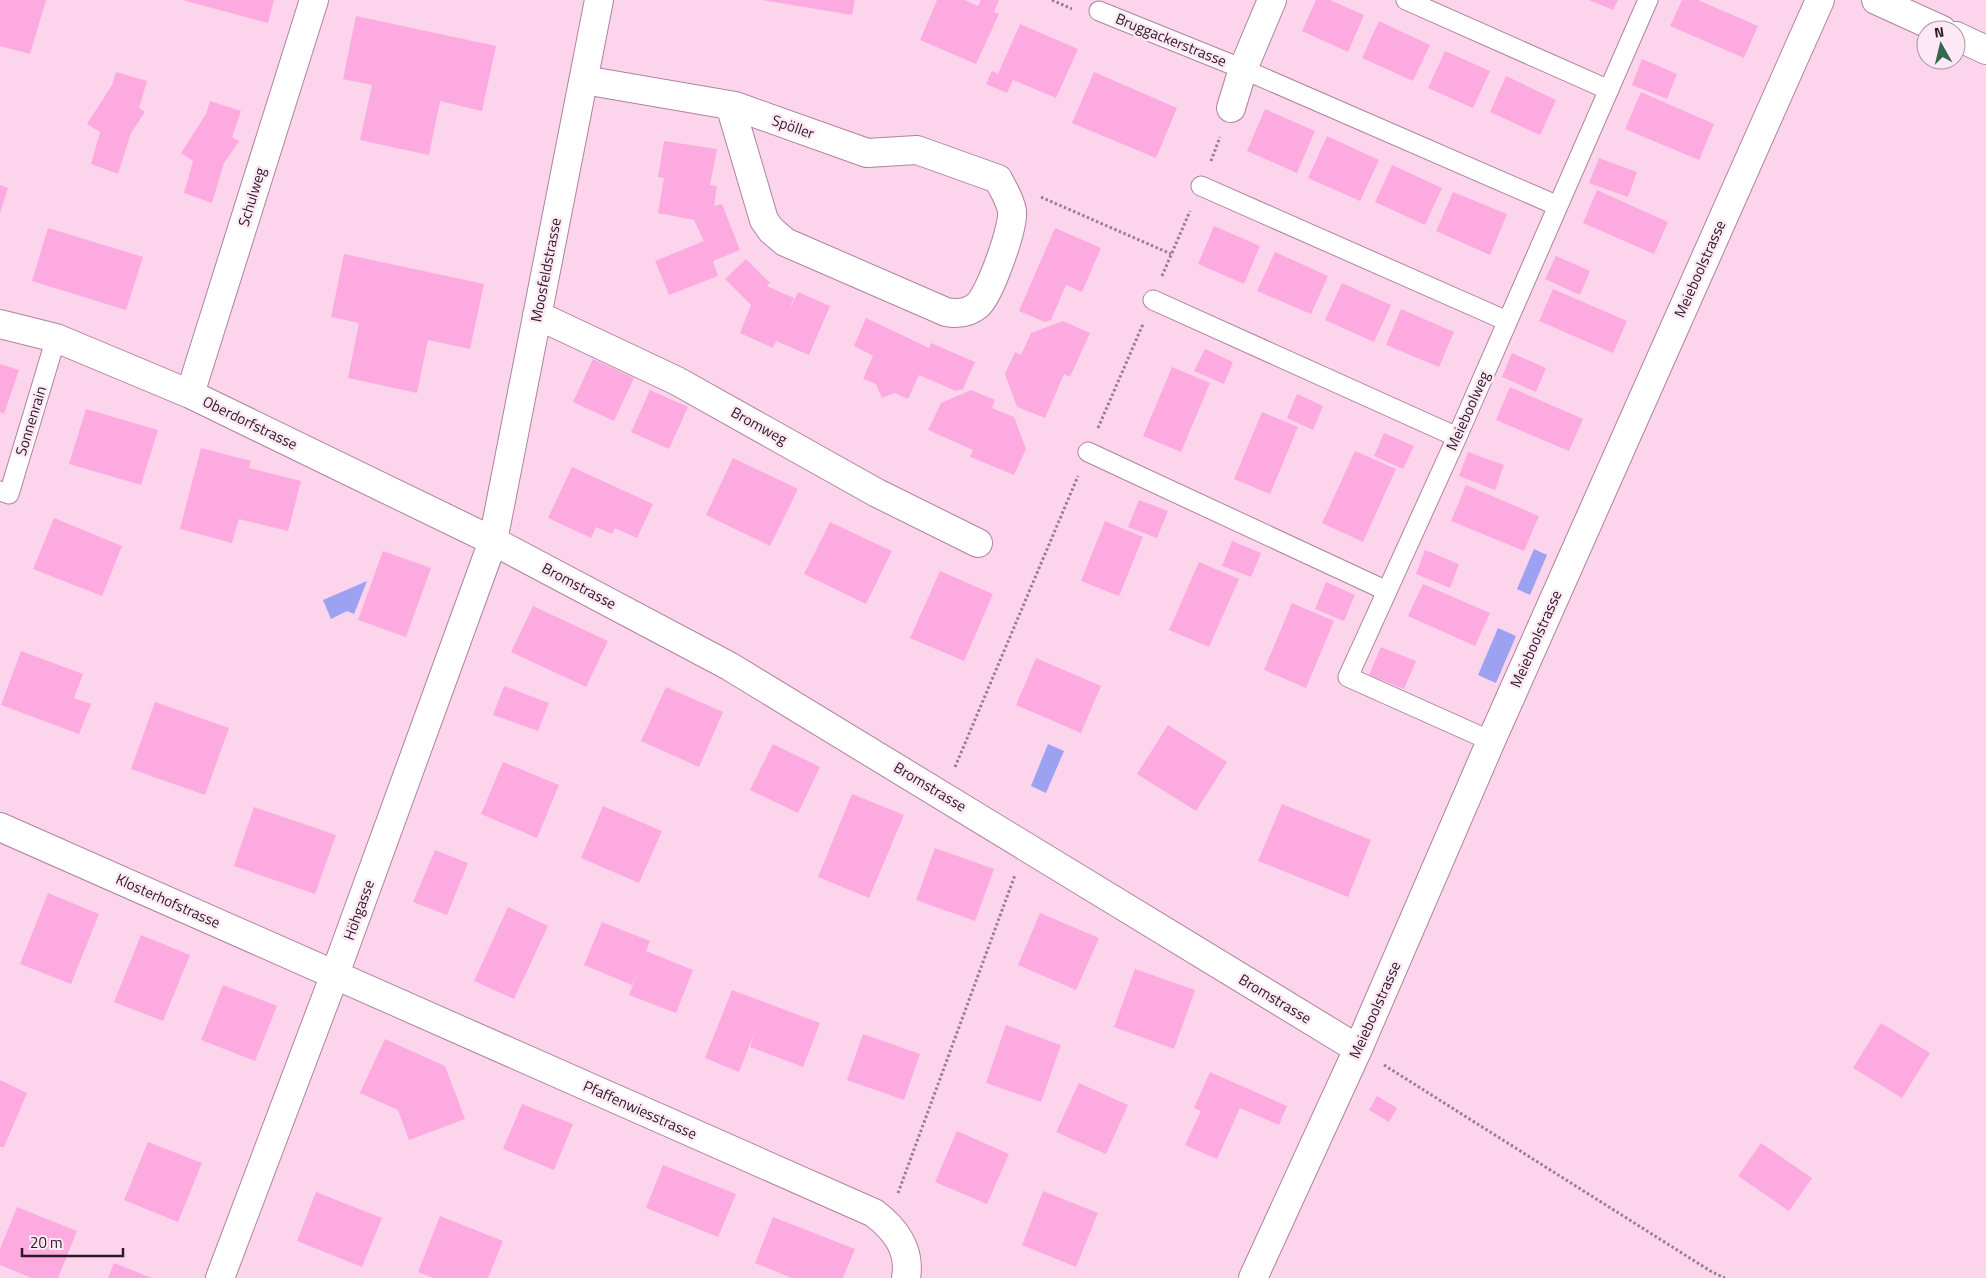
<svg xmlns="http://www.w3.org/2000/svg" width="1986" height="1278" font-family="'Titillium Web',sans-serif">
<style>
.water{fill:#9ca1f2}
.building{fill:#fcaae0}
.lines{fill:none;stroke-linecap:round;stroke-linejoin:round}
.lane-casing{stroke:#af829f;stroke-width:21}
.street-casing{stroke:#af829f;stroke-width:30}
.path{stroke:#9a7d8f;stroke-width:3;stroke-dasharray:2.5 2.5;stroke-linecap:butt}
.lane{stroke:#fff;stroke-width:19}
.street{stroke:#fff;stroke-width:28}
.labels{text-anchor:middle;stroke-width:5;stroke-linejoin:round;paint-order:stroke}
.street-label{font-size:15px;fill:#2b1a25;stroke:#fde9f5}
</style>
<rect width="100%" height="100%" fill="#fcd5ed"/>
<!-- water -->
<path class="water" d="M1534,549L1547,555L1530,595L1517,589Z
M367,581L354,614L347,611L331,619L323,600Z
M1498,628L1516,636L1496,683L1478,675Z
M1048,744L1064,751L1046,793L1031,786Z"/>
<!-- building -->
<path class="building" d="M0,0H46L30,54L0,46Z
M182,0H274L268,23Z
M762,0H855L852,15Z
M937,0H965L978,6L981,0H999L994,12L999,14L976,64L920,40Z
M1316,0H1330L1364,15L1348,52L1302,31Z
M1589,0H1618L1613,10Z
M1682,0H1698L1758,26L1744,58L1670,26Z
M356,16L496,46L482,111L440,101L429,155L360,140L372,85L343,79Z
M1379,21L1430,45L1413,81L1362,58Z
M1020,24L1078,49L1056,98L1013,80L1007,93L986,84L992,71L998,74Z
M1445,51L1490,71L1473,108L1428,88Z
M1642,59L1677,74L1667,99L1632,85Z
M116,72L147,81L139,108L145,112L131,133L118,174L91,164L100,132L87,124L112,85Z
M1094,72L1177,108L1156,158L1072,123Z
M1506,76L1556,100L1540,135L1490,112Z
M1641,92L1714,124L1699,160L1625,129Z
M210,101L241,111L232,137L239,141L224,163L212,203L184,193L193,161L181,153L206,114Z
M1265,109L1315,131L1297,173L1247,151Z
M1327,136L1379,160L1360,201L1308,178Z
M664,141L717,149L710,185L717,186L714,206L722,204L740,250L713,261L718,276L669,295L655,261L704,241L694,220L658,213L664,178L658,177Z
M1599,158L1637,172L1628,197L1589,183Z
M1392,165L1442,188L1425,225L1375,202Z
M0,185L8,188L0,213Z
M1597,190L1668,222L1654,254L1583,223Z
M1453,192L1507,214L1490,255L1436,231Z
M1214,226L1260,246L1244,284L1198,264Z
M48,228L143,257L126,310L32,281Z
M1055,228L1101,248L1082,292L1066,285L1051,320L1045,322L1019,311Z
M1275,252L1328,276L1311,314L1257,291Z
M344,254L484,284L470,349L428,340L417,393L348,378L359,323L331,317Z
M1556,256L1590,271L1580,295L1545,279Z
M746,259L770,283L767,286L794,298L788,313L798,292L830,306L809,355L776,341L773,348L740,333L751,305L725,279Z
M1342,283L1391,305L1374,342L1325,320Z
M1553,289L1627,321L1613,353L1539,321Z
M1401,309L1454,332L1439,367L1386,345Z
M866,318L929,348L931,343L975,362L963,389L956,391L919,375L908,399L895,393L882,398L876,384L863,379L873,356L854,346Z
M1063,321L1090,333L1070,377L1064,374L1045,418L1017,407L1005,374L1015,352L1021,355L1031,333Z
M1205,349L1233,362L1224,384L1194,371Z
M1512,353L1546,368L1536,392L1502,377Z
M593,359L634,378L614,421L573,402Z
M0,364L19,370L4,414L0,412Z
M1172,367L1210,383L1181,452L1143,436Z
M1510,387L1583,419L1569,451L1496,420Z
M650,390L688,407L669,449L631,432Z
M971,390L995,400L992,408L1014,417L1026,449L1014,475L970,457L973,450L928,430L941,403Z
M1297,394L1323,406L1313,430L1287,418Z
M86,409L158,430L141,485L69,464Z
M1262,412L1298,427L1270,494L1234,479Z
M1384,433L1414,446L1403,469L1374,456Z
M201,448L251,461L249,468L301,481L288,531L239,519L232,543L180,529Z
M1355,451L1396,469L1363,542L1322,523Z
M1468,452L1504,465L1495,490L1459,476Z
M733,458L798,489L770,546L706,515Z
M572,467L653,504L637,538L615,528L612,534L596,527L591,538L548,518Z
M1466,485L1539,516L1524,551L1451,521Z
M1139,500L1168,511L1157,538L1128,527Z
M54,518L122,546L102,596L33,569Z
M1105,521L1143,537L1119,596L1081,581Z
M830,522L892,551L866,604L804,574Z
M1232,541L1261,553L1251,577L1222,566Z
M1425,550L1459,564L1450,588L1416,574Z
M383,551L431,568L406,637L358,620Z
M1199,562L1239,579L1209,647L1169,630Z
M940,571L993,594L964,661L910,638Z
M1326,582L1355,595L1344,621L1315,609Z
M1423,584L1490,613L1475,646L1408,616Z
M1292,603L1334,621L1306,688L1264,670Z
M533,606L608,641L586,687L511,652Z
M1381,647L1416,661L1404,689L1369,675Z
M21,651L83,674L74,698L91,704L79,734L1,705Z
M1036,658L1101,686L1081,733L1016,705Z
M504,686L549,703L538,731L493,715Z
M666,687L723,712L699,767L641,741Z
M155,702L229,728L205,795L131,769Z
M1168,725L1227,762L1196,811L1137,774Z
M773,744L820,767L798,813L750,790Z
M503,762L559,785L537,838L481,814Z
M852,794L904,815L869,898L818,877Z
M1282,804L1371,840L1348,897L1258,861Z
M603,806L662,831L639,883L581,858Z
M254,807L336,835L315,894L234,866Z
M935,848L994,869L975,921L916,900Z
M435,850L468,863L447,915L413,902Z
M48,893L99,914L71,984L20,964Z
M508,907L548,926L514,999L474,981Z
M1040,913L1099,938L1076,990L1018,965Z
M602,922L650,941L646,951L693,970L676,1013L629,995L637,974L632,985L584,965Z
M141,935L190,955L163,1021L114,1002Z
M1135,969L1195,990L1174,1049L1114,1027Z
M223,985L277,1006L255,1061L201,1040Z
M732,990L820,1023L803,1067L750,1047L755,1031L739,1072L705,1058Z
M1881,1023L1930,1053L1902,1098L1853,1068Z
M1006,1025L1061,1045L1041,1102L986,1083Z
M863,1034L920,1054L904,1100L847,1080Z
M385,1039L445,1066L465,1119L409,1140L398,1110L360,1093Z
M1210,1072L1287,1106L1279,1125L1240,1108L1217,1159L1185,1145L1201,1111L1194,1108Z
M0,1080L27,1093L4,1147H0Z
M1079,1083L1128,1105L1106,1154L1056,1132Z
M1377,1096L1397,1108L1389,1122L1369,1110Z
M522,1104L573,1124L554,1170L503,1149Z
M957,1131L1009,1154L987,1204L935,1182Z
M148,1142L202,1163L178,1222L124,1200Z
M1761,1143L1812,1178L1789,1211L1738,1176Z
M663,1165L736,1194L718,1237L646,1208Z
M1043,1191L1098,1213L1076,1267L1022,1245Z
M316,1192L382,1218L362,1267L297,1241Z
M17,1207L77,1231L58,1278H32L0,1265V1249Z
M440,1216L503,1241L488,1278H434L418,1272Z
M773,1217L855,1249L843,1278H792L755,1263Z
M114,1263L152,1278H108Z"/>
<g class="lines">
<!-- lane casing -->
<g class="lane-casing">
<path id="lane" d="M1406,0L1609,90
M1099,11L1243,69L1558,206
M1201,186L1507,321
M1153,300L1457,437
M1088,452L1387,591
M0,491L9,494L56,338
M1491,741L1348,677L1457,437L1648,0"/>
</g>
<!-- street casing -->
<g class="street-casing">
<path id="street" d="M1876,0L1942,30
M1956,36L1986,50
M584,80L735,106L867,153L917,150L998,179C1003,189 1010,199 1012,211C1014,227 990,294 978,305C969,313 957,314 946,312L785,242L771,230L764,220L730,105
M1231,108L1243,69L1272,0
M537,315L677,381L877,493L978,543
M0,324L56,338L190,394L493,541L729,666L1358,1049
M190,394L314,0
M0,827L874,1213C895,1229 911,1249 906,1278
M220,1278L335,974L493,541L599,0
M1253,1278L1358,1049L1491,741L1820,0"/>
</g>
<!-- path -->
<path class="path" d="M1052,0L1072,9
M1211,161L1220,137
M1041,197L1171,254
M1162,276L1190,211
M1098,428L1143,324
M955,767L1078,476
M1384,1065L1712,1272L1725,1278
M898,1193L1015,875"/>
<!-- lane -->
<use href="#lane" class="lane"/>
<!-- street -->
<use href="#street" class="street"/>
</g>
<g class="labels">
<!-- street labels -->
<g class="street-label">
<text transform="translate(1171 40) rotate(22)" y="5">Bruggackerstrasse</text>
<text transform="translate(793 127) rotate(19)" y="5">Spöller</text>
<text transform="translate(252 197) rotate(-73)" y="5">Schulweg</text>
<text transform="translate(1700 269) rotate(-66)" y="5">Meieboolstrasse</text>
<text transform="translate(546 270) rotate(-79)" y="5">Moosfeldstrasse</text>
<text transform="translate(1468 411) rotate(-66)" y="5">Meieboolweg</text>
<text transform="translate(31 421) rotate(-73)" y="5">Sonnenrain</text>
<text transform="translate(250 423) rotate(26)" y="5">Oberdorfstrasse</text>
<text transform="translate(759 426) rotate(29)" y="5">Bromweg</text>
<text transform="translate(579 586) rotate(28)" y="5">Bromstrasse</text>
<text transform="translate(1536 639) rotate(-66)" y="5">Meieboolstrasse</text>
<text transform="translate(930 787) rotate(31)" y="5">Bromstrasse</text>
<text transform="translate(168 901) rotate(24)" y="5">Klosterhofstrasse</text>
<text transform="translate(359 910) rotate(-70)" y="5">Höhgasse</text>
<text transform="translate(1275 999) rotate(31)" y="5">Bromstrasse</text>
<text transform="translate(1375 1010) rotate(-66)" y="5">Meieboolstrasse</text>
<text transform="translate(640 1110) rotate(24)" y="5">Pfaffenwiesstrasse</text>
</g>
</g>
<!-- north arrow -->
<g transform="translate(1941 45) rotate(352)"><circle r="24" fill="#fde9f5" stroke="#a996a2"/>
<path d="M0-4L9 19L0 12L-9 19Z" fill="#33684d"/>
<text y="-8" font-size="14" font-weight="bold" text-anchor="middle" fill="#2b1a25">N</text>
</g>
<!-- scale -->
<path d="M22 1248v8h101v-8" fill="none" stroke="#2b1a25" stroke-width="2.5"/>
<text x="30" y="1248" font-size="15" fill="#2b1a25" stroke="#fde9f5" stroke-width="4" paint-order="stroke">20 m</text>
</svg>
